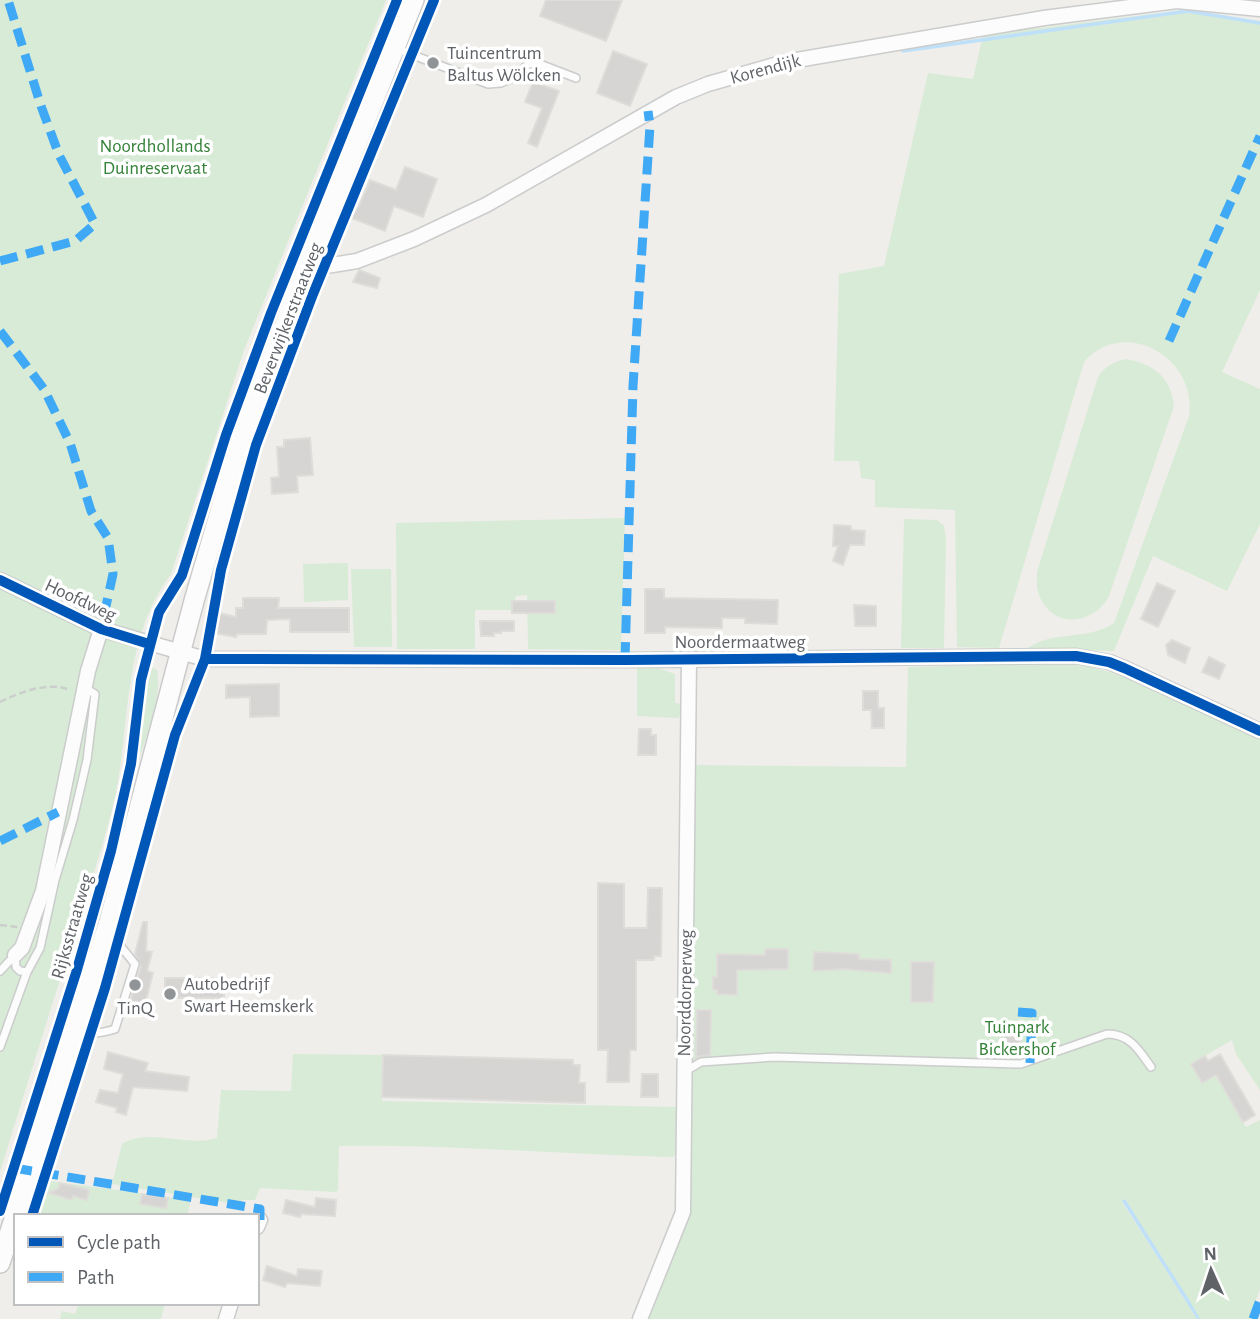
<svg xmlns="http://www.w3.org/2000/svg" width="1260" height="1319" font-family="'Alegreya Sans',sans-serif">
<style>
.green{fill:#d8ebd6}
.water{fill:#bfe0f9}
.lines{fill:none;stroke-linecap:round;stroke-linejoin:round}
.stream{stroke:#bfe0f9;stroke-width:3.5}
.building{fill:#d6d5d3;stroke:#deddd9;stroke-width:2}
.lane-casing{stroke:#cbcccc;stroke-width:10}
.street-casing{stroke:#cbcccc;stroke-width:17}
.secondary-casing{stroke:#cacacb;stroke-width:22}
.path{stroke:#cacfcc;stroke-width:2.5;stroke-dasharray:7 3.5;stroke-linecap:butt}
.lane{stroke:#fdfcfc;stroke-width:7}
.street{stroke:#fdfcfc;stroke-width:14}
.secondary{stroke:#fdfcfc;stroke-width:19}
.quiet{stroke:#3fa9f5;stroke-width:9;stroke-dasharray:18 9;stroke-linecap:butt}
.cycleway-casing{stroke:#fff;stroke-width:15}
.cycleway{stroke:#0057b8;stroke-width:10}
.poi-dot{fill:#919496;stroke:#fff;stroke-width:2.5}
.labels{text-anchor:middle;stroke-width:7;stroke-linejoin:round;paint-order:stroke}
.poi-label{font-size:19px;fill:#5f6368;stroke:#fff;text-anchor:start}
.street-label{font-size:19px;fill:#5f6368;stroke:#fff}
.park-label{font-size:19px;fill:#348238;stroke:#fff}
</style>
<rect width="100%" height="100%" fill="#efeeea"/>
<!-- green -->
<path class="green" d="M0,0H386L244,350L171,574C122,639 131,721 115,797C104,845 87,892 73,939C48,1017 24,1094 0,1172Z
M1188,11L1260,21V290L1222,372L1260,389V524L1227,591L1153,556L1114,651L1028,648C1053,630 1088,641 1114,623L1189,416C1198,357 1123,316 1084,362L999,648L957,647L955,510L875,507V480L861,478L859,461H834L839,274L884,266L928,73L973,79L983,35L1152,14Z
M1126,359C1154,364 1171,377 1174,406L1109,596C1093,626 1052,629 1039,595C1036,588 1037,580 1037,572L1098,377C1105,366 1114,362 1126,359Z
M625,518L621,650L528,649L527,595L515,596L516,610H475V649H397L396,523Z
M904,519L937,520L944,526L946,539L944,648H901Z
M348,563V600L304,602L303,564Z
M351,569H391L392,647H354Z
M1074,663C1140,677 1199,708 1260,736V1090L1236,1054L1232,1040L1191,1064L1215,1074L1246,1127L1260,1120V1289L1249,1319H1200L1125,1199L1122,1202L1197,1319H647L676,1251L688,1215L695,765L906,767L908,667Z
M147,665L157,670C163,700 143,745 134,774L140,702Z
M649,665L675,674V703L683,704L682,713L678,718L637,716V666Z
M293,1054L384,1055L382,1101L676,1107L679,1150L673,1157C562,1155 450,1144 339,1146L338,1190L336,1192L260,1188L255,1200H242L241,1205L112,1184L122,1144C150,1127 188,1148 217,1138L221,1090L291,1091Z
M50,1181L191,1200L187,1216H39Z
M79,1303H165L161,1319H60L62,1311L75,1314Z"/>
<!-- water -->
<path class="water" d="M1125,1199L1191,1303L1200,1319H1197L1122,1201Z"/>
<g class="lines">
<!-- stream -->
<path class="stream" d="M903,51L1188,11L1260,23"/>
</g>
<!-- building -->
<path class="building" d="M546,0H622L606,41L540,16Z
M613,51L647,64L630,106L597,93Z
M533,82L559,91L537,147L528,143L542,108L525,102Z
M405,167L437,179L423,217L394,206L385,231L344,215L355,211L359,206L370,180L396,190Z
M359,270L380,278L377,288L353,282Z
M310,438L313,475L297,476L298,492L272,494L271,478L279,477L277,447H284V440Z
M834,525L851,526V530L865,531L864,545H850L843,565L833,561L838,546H833Z
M1157,583L1175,591L1158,627L1141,619Z
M645,589H664V598L778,600L777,624L745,623V618H722V628L665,627V633H645Z
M243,598H279L278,608H349V632H290V619L267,620L266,634H237L236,637L214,633L219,613L236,617V608H243Z
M512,601H555V613H512Z
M854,605L876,606V626H855Z
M480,621H514V631H501V633H494V636H481Z
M1172,640L1190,648L1185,663L1168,655L1166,645Z
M1209,657L1225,665L1219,679L1202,672Z
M279,684V716L250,717V697L226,698V685Z
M863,691H878V708H884V728H872L871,710H863Z
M639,729H651V735H656V755H638Z
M598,883L624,884V928H647L648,888H662L661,956H654V960H636V1050H630L629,1082H607L608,1050H598Z
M143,922H147L146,951L152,952L147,971L153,973L142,1016L127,1012L141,966L135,954Z
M765,949H788V969L737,970V995L717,994V990H713V977H717V954L765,955Z
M814,952L859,954V959L891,960V973L842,969L813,971Z
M911,962H934L933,1002H911Z
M165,978H224V998H165Z
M697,1010H711L710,1055L696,1057Z
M1003,1030H1021V1045H1002Z
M108,1052L148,1063L145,1071L189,1077L187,1091L133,1087L126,1115L116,1112L117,1108L96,1102L100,1090L118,1093L123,1074L104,1069Z
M1220,1054L1255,1115L1243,1122L1216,1075L1202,1083L1191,1064L1205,1056L1208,1061Z
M383,1055L573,1060V1065H580L579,1083H585V1103L382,1097Z
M642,1074H658V1097H641Z
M60,1183L89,1190L87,1200L73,1196L72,1200L49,1193L59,1188Z
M142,1194L168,1198L166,1208L140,1204Z
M316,1198L336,1200L335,1216L301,1214L300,1217L283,1213L286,1200L315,1207Z
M267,1266L297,1276L298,1269L322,1271L320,1286L287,1283L285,1287L263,1280Z"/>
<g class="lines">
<!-- lane casing -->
<g class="lane-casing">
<path id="lane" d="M395,48L488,84L501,83L515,77L528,64L537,63L576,78
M15,955L16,967L20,971L27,972L40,948L55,880L73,820L87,760L95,694L90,691L85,694
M0,971L15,955
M78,1027C92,1035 99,1034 115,1029L135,964L118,943L105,938
M0,1047L27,972
M684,1072L701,1062L774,1057L1021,1064L1107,1034C1130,1034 1139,1050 1151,1067"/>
</g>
<!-- street casing -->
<g class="street-casing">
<path id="street" d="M310,260L326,266L357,261L414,239L486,205L676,97L708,84L785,62L1044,18L1177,1L1260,9
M0,580L101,629L205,659L625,660L1076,656L1109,662L1124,668L1260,731
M15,955L22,948L43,891L88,671L101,629
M257,1227L260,1220
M226,1319L231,1303
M640,1319L683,1212L689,659"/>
</g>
<!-- secondary casing -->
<g class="secondary-casing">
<path id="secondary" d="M0,1263L109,922L194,601L240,443L299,287L414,0"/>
</g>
<!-- path -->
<path class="path" d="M0,702C21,692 48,681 70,690
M0,925L18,927"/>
<!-- lane -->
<use href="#lane" class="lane"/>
<!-- street -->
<use href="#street" class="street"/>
<!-- secondary -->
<use href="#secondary" class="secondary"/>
<!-- quiet -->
<path class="quiet" d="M0,261L75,241L95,224L59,155L41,106L8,0
M0,331L44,389L70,443L91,511L108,538L113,574L101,629
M1169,341L1260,136
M625,660L633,386L650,126L648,111
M0,841L58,812
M1018,1012L1032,1013L1030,1063
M14,1168L260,1209V1220
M1253,1319L1260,1300"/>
<!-- cycleway casing -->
<g class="cycleway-casing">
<path id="cycleway" d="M0,580L101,629L149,644
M205,659L625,660L1076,656L1109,662L1124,668L1260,731
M0,1211L76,973L111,851L131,764L141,680L159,612L182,575L226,435L271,313L397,0
M32,1216L105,988L175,735L205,659L221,570L256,445L313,294L434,0"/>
</g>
<!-- cycleway -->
<use href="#cycleway" class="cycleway"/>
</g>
<!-- markers -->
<g class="poi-dot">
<circle cx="433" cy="63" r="7"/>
<circle cx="135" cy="985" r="7"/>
<circle cx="170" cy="994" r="7"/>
</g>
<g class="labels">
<!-- poi labels -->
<g class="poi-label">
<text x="447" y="59">Tuincentrum<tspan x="447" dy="22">Baltus Wölcken</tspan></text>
<text x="184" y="990">Autobedrijf<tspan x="184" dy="22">Swart Heemskerk</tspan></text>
<text x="135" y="1014" text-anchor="middle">TinQ</text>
</g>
<!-- street labels -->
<g class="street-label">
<text transform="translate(765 68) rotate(-15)" y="7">Korendijk</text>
<text transform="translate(287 318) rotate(-69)" y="7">Beverwijkerstraatweg</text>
<text transform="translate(81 599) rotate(25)" y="7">Hoofdweg</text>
<text x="740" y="648">Noordermaatweg</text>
<text transform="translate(71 926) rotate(-74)" y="7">Rijksstraatweg</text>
<text transform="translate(684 993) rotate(-89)" y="7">Noorddorperweg</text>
</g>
<!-- park labels -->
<g class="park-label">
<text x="155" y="152">Noordhollands<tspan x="155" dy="22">Duinreservaat</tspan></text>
<text x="1017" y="1033">Tuinpark<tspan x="1017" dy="22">Bickershof</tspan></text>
</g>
</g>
<!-- legend -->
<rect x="14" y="1214" width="245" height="91" fill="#ffffff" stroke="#bfc1c3" stroke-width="2"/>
<rect x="28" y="1237" width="35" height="10" fill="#0057b8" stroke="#bfc1c3" stroke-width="2"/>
<text x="77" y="1249" font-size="21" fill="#5f6368">Cycle path</text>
<rect x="28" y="1272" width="35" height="10" fill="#3fa9f5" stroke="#bfc1c3" stroke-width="2"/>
<text x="77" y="1284" font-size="21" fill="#5f6368">Path</text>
<!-- north arrow -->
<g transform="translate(1211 1270) rotate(357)" stroke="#ffffff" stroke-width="5" paint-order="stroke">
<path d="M0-5L12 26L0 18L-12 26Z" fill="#5f6368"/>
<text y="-10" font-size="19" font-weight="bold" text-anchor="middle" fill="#5f6368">N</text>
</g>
</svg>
